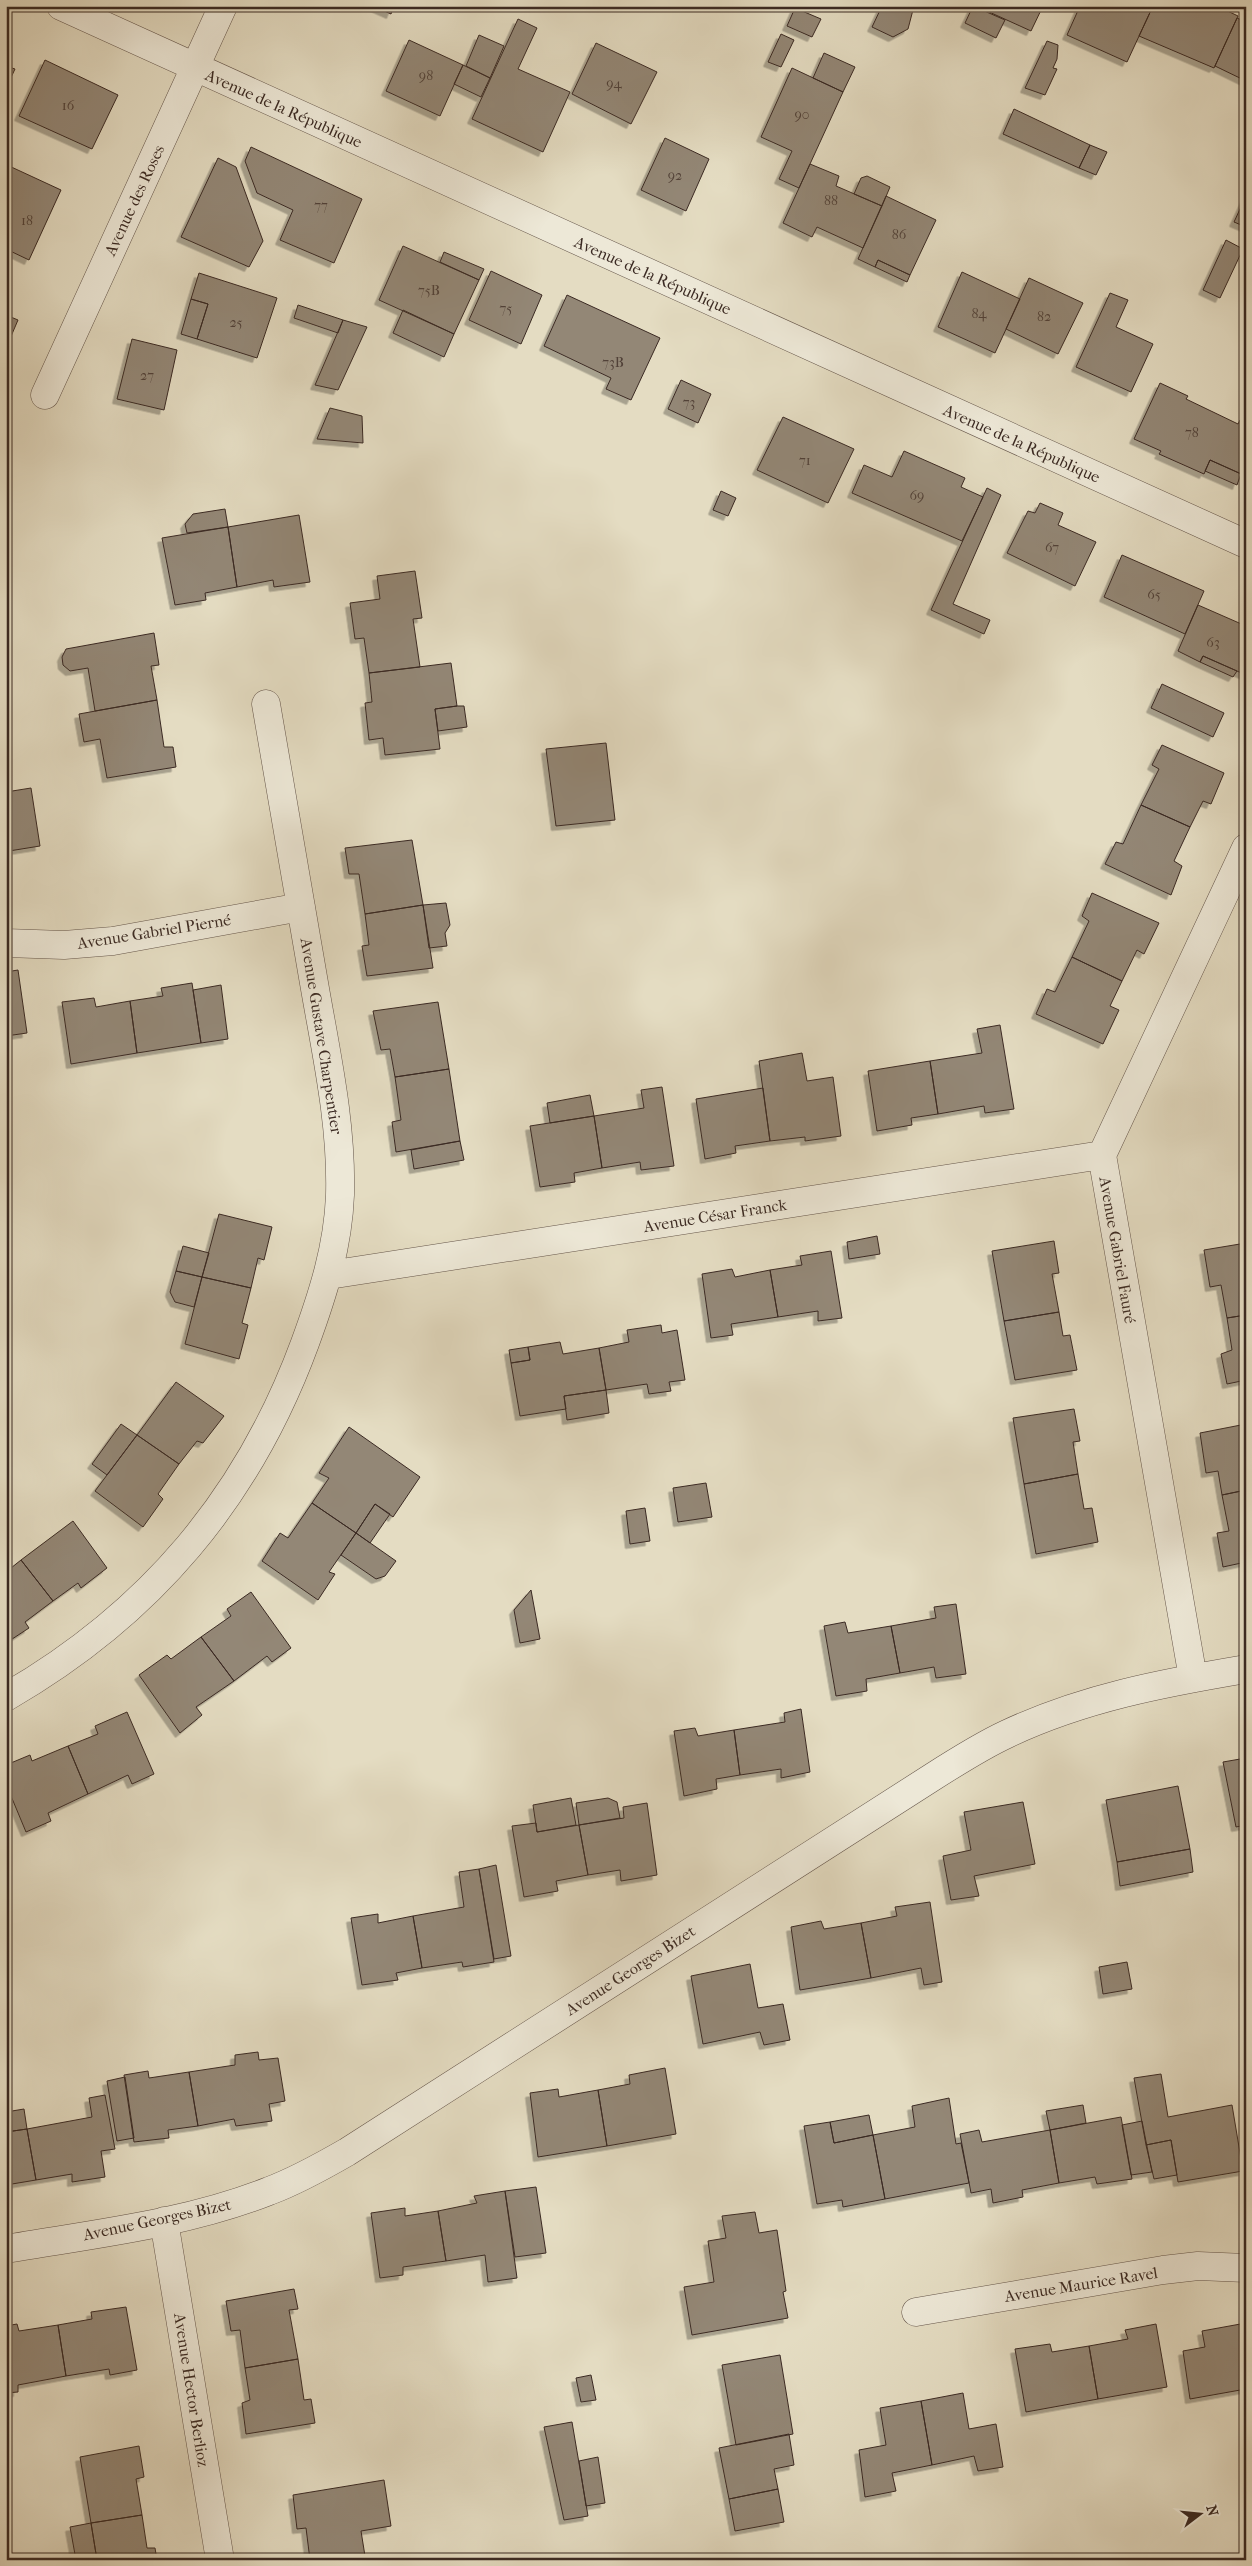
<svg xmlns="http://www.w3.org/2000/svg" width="1252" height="2566" font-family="'IM FELL French Canon',serif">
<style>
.building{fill:#938776;stroke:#3b2a23;filter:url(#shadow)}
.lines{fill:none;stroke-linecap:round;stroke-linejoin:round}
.street-casing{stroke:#65564b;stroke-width:29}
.street{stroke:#ede8d7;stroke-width:28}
.labels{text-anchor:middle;stroke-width:4.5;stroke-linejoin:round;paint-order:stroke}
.number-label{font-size:14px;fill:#514138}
.street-label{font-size:16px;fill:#3b2a23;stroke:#ede8d7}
</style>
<defs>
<filter id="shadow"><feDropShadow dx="-4.5" dy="4.5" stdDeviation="0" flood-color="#0004"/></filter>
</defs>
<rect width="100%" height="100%" fill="#e4dcc2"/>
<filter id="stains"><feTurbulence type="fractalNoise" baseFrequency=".004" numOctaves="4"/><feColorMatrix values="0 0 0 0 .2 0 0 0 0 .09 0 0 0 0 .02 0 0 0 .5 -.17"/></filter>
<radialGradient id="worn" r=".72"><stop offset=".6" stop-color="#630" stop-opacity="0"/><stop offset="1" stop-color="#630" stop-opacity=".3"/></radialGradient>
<!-- building -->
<path class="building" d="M373,6H394L391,14Z
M882,6H914L908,29L893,37L872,27Z
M973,6L1005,20L996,38L965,23Z
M976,6H1043L1031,31Z
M1080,6H1153L1127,62L1067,35Z
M1153,6H1217L1238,16L1214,68L1139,36Z
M795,8L821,19L812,37L787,26Z
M1237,18L1246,22V81L1215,66Z
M518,19L537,28L518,69L570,92L543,152L472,119Z
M781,34L794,40L781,67L768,62Z
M479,35L504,46L490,78L466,66Z
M409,40L463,65L440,116L386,91Z
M1047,41L1058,45L1057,59L1053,68L1057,69L1045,95L1025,88Z
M596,43L657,72L631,124L572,94Z
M824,53L855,67L843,92L813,78Z
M45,60L118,95L92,149L19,116Z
M463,65L490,78L481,97L454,84Z
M6,66L15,69L6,88Z
M792,68L843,92L799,188L779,179L792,151L761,137Z
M1014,109L1090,145L1079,168L1003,134Z
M665,138L709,159L686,211L641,190Z
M1090,145L1107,152L1096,175L1079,168Z
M251,147L362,199L334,263L280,240L293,210L257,193L245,161Z
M218,158L236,167L263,241L249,267L181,237Z
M810,164L839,176L836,186L882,206L863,248L817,227L812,237L783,223Z
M7,165L61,190L29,260L6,249Z
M867,176L890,187L882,206L854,194L861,178Z
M886,196L936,220L910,275L878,260L875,267L858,259Z
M1246,196V227L1234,222Z
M1226,240L1243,249L1220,298L1203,290Z
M403,246L479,280L454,334L379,300Z
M444,252L484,269L479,280L440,262Z
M878,260L910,275L907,282L875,267Z
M491,271L542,295L521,344L469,320Z
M962,272L1020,299L995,353L938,327Z
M199,273L277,298L257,358L197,339L208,304L191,299Z
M1029,278L1083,303L1058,354L1006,329Z
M1110,293L1128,300L1116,327L1153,344L1131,392L1076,367Z
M567,295L660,338L631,400L606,389L611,378L544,346Z
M191,299L208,304L197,339L181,334Z
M298,305L343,320L338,333L294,318Z
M403,310L454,334L444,357L393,333Z
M6,315L18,320L6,348Z
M343,320L367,327L338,390L315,385Z
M132,339L177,350L164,410L117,399Z
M681,380L711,394L698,423L668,409Z
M1160,383L1188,396L1186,399L1238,424L1240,420L1246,423V476L1210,460L1204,474L1159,454L1161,451L1134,439Z
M330,408L362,416L363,443L317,439Z
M783,417L854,449L828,503L757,470Z
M904,451L965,478L961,487L983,497L962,541L852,493L864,465L892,477Z
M1210,460L1241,474L1237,485L1205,471Z
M987,488L1001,495L953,604L990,620L984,634L931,610Z
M721,491L736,498L728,516L713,510Z
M1040,503L1063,513L1058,525L1096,542L1075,586L1007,553L1028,511L1035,513Z
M225,509L228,527L187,533L185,524L193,514Z
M299,515L310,582L274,587L273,580L237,587L228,527Z
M228,527L237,587L205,593L206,600L175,605L162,538Z
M1122,555L1204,591L1185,634L1104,597Z
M415,571L422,618L413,619L420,667L369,673L364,638L355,639L350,603L380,599L377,576Z
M1198,605L1246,626V675L1203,656L1200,662L1178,651Z
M154,633L159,665L151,666L157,700L95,711L88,668L70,671L63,665L62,657L66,649Z
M1203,656L1237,671L1233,677L1200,662Z
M451,663L457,706L435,709L440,749L385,755L383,738L369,740L365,703L372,702L369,673Z
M1162,684L1224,713L1213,737L1151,708Z
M157,700L164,747H173L176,767L107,778L100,739L84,742L79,714Z
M457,706H464L467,727L438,731L435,709Z
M606,743L615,820L556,826L546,749Z
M1162,745L1224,773L1211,804L1203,801L1190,827L1141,805L1159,769L1152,765Z
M31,788L40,846L9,851L6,842V792Z
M1141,805L1190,827L1174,861L1182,866L1171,895L1105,864L1116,842L1123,844Z
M412,840L423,905L365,914L359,874H349L345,848Z
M1092,893L1159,923L1144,954L1137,950L1122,981L1072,957L1089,921L1082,916Z
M446,903L450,925L445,933L447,946L429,948L423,905Z
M423,905L433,968L367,976L362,946L369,945L365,914Z
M1072,957L1122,981L1110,1006L1119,1010L1103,1044L1036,1014L1047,989L1055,992Z
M18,970L27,1033L6,1036V972Z
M192,983L201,1043L137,1053L130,1001L163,996L161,988Z
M221,985L228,1039L201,1043L193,990Z
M94,998L96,1007L130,1001L137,1053L71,1064L62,1002Z
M438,1002L449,1069L395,1077L390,1049L381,1050L373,1011Z
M1000,1025L1014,1109L985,1113L984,1106L938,1114L930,1061L982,1053L977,1029Z
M802,1053L807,1081L833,1077L841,1136L805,1141V1137L770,1141L759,1061Z
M930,1061L938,1114L911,1118L912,1125L877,1131L868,1071Z
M449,1069L460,1141L396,1152L392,1122L401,1120L395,1077Z
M662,1087L674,1166L641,1170L640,1162L602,1168L594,1116L644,1108L641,1090Z
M763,1088L770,1141L735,1146L736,1153L705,1159L696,1099Z
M590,1095L594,1116L550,1123L547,1103Z
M594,1116L602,1168L574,1173L575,1182L540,1187L530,1126Z
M460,1141L464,1160L414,1169L411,1150Z
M219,1214L272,1227L264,1260L258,1258L251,1288L202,1277Z
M877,1236L880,1254L849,1259L847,1242Z
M1054,1241L1059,1273L1052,1274L1059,1312L1004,1321L992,1251Z
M1246,1243V1315L1227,1318L1221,1285L1210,1287L1204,1250Z
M183,1246L209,1253L202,1277L176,1271Z
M831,1251L842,1318L818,1321V1311L778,1317L770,1270L802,1265L800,1256Z
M732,1269L735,1277L770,1270L778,1317L731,1324L733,1335L711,1338L702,1274Z
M176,1271L202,1277L194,1307L175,1302L170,1292Z
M202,1277L251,1288L242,1323L248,1325L239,1359L185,1344Z
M1059,1312L1063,1336L1070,1335L1077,1370L1015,1380L1004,1321Z
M1246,1315V1380L1227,1384L1221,1354L1232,1350L1227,1318Z
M661,1325L662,1333L677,1330L685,1380L669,1382L671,1391L649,1394L647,1384L606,1390L599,1348L629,1342L627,1330Z
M560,1342L563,1354L599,1348L606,1390L564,1396L566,1409L520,1416L511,1363L530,1360L528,1347Z
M528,1347L530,1360L511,1363L509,1350Z
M176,1382L224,1416L203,1443L197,1441L179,1464L137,1435Z
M606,1390L609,1413L567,1420L564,1396Z
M1074,1409L1080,1441L1073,1442L1078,1474L1024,1484L1013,1418Z
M121,1424L137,1435L107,1475L92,1464Z
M1246,1424V1490L1222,1495L1218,1471L1206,1473L1200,1433Z
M349,1427L420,1477L393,1517L375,1504L356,1533L312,1503L329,1478L319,1473Z
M137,1435L179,1464L158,1494L163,1499L143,1527L95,1491Z
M1078,1474L1084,1509L1092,1508L1098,1542L1036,1554L1024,1484Z
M706,1483L712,1517L678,1522L673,1488Z
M1246,1490V1562L1223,1567L1217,1533L1229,1531L1222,1495Z
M312,1503L356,1533L329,1572L335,1574L318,1600L262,1561L280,1533L288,1538Z
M375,1504L390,1514L370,1543L356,1533Z
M645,1508L650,1541L630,1544L626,1511Z
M73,1521L107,1568L81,1588L78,1583L53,1601L21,1560Z
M356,1533L396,1561L385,1576L376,1579L341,1555Z
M21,1560L53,1601L25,1622L29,1628L6,1643V1572Z
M531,1590L540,1639L520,1643L514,1610Z
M251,1592L291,1648L272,1662L267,1656L234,1681L201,1637L231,1616L227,1609Z
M956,1604L966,1674L936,1678L934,1667L900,1673L891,1626L936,1618L934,1607Z
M845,1622L848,1633L891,1626L900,1673L866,1679L867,1691L836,1696L824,1626Z
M201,1637L234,1681L196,1707L202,1715L180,1733L139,1675L167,1655L171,1659Z
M801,1709L810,1772L781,1778V1769L740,1775L734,1730L785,1722L784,1713Z
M127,1712L154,1774L132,1784L128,1775L88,1794L68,1746L98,1734L95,1726Z
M695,1728L698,1736L734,1730L740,1775L716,1779L717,1789L684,1796L674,1731Z
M68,1746L88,1794L48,1813L51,1821L26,1832L6,1784V1765L30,1755L32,1761Z
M1246,1758V1825L1236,1827L1223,1762Z
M1178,1786L1190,1849L1117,1862L1106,1800Z
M571,1798L576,1825L537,1832L533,1805Z
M608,1798L617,1802L620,1818L579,1825L576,1803Z
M1023,1802L1035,1864L974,1876L979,1896L951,1900L943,1856L971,1850L964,1812Z
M647,1803L657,1875L621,1881L620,1870L588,1875L579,1825L624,1818L623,1807Z
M536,1823L537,1832L579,1825L588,1875L556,1881L558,1891L524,1897L512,1826Z
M1190,1849L1193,1872L1120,1886L1117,1862Z
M496,1865L511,1956L494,1959L479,1869Z
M479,1869L494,1962L463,1967L462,1962L422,1968L413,1916L464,1907L459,1872Z
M930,1902L942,1982L924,1985L921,1968L871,1978L861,1923L897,1916L895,1907Z
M378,1914V1923L413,1916L422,1968L396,1973L398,1980L362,1985L351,1918Z
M821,1921L824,1929L861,1923L871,1978L800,1990L791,1927Z
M1127,1962L1132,1989L1103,1994L1099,1967Z
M750,1964L758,2008L783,2004L790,2040L764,2045L760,2032L703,2044L691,1976Z
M258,2052L259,2060L278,2058L285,2101L269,2104L272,2121L236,2126L234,2119L198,2126L189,2072L235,2065V2055Z
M665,2068L676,2134L607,2146L598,2090L630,2084L629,2075Z
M148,2071L149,2078L189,2072L198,2126L168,2130L169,2138L134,2142L124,2075Z
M1161,2074L1168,2117L1232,2105L1243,2171L1178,2182L1171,2140L1146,2145L1134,2078Z
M125,2077L134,2138L117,2141L107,2081Z
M558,2089L559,2097L598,2090L607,2146L538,2157L530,2093Z
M105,2095L115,2149L101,2151L105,2177L72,2182V2174L36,2180L27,2129L92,2117L89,2098Z
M949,2098L956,2144L961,2143L969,2183L885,2199L873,2135L915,2127L912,2106Z
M1083,2105L1086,2123L1050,2130L1046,2111Z
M24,2109L27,2129L6,2132V2112Z
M869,2115L873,2135L834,2143L830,2122Z
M1121,2117L1132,2179L1097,2184L1095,2177L1059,2183L1050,2130Z
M1142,2121L1152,2172L1131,2175L1122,2125Z
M830,2122L834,2143L873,2135L885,2199L843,2207L842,2200L817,2204L804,2126Z
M27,2129L36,2180L6,2185V2132Z
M979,2130L982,2142L1050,2130L1059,2183L1022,2190L1023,2197L993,2203L991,2189L971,2193L960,2134Z
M1171,2140L1177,2175L1154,2179L1146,2145Z
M536,2187L546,2253L515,2257L505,2191Z
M505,2191L517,2278L488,2282L485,2255L446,2261L438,2211L477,2203L474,2196Z
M405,2208V2216L438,2211L446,2261L403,2267V2275L380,2278L371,2213Z
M755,2212L759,2233L777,2230L786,2291L783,2292L788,2318L692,2335L684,2287L714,2282L708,2241L726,2238L722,2216Z
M294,2289L298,2309L289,2310L298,2359L245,2368L240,2330L231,2331L226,2301Z
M126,2307L137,2370L110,2375L109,2369L66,2376L58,2325L92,2319L91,2312Z
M1246,2323V2389L1190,2399L1183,2351L1205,2347L1202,2331Z
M17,2324L19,2331L58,2325L66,2376L18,2385V2392L6,2393V2326Z
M1156,2324L1167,2387L1098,2399L1089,2346L1128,2339L1125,2330Z
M1050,2344L1052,2352L1089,2346L1098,2399L1026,2412L1015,2349Z
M780,2355L793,2434L736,2445L722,2365Z
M298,2359L304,2400L311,2399L315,2423L246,2434L242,2403L250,2400L245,2368Z
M591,2375L596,2400L581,2402L576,2378Z
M963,2393L969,2429L996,2424L1003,2467L978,2471L974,2456L932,2465L921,2401Z
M921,2401L932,2465L892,2473L896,2491L865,2497L859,2450L886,2445L880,2408Z
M572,2422L588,2516L564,2520L544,2427Z
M789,2434L794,2465L774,2469L778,2489L729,2499L719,2448Z
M139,2446L144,2477L136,2479L142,2515L91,2523L80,2457Z
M598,2457L605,2503L586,2506L579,2461Z
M384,2480L391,2526L361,2531L365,2556L345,2560H310L306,2528L297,2529L293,2495Z
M778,2489L784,2522L735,2531L729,2499Z
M142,2515L147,2548H155L157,2560H97L91,2523Z
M91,2523L97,2560H76L70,2527Z"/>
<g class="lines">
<!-- street casing -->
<g class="street-casing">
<path id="street" d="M61,6L1246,544
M45,395L223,6
M6,943L64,945L113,941L301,907
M329,1275L1102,1155
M1193,1678L1102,1155L1246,848
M6,1697C150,1614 248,1498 305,1343C323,1294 338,1247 340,1195C342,1123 326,1053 314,983C298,890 282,797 266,704
M164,2221L220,2560
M6,2249C93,2234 186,2224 269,2191C296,2181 321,2167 347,2152L931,1778C956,1762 981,1746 1007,1734C1083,1698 1163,1683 1246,1669
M916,2312L1163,2270L1198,2266L1246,2268"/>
</g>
<!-- street -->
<use href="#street" class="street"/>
</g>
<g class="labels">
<!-- number labels -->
<g class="number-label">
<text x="426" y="80">98</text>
<text x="614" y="88">94</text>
<text x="68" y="110">16</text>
<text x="802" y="119">90</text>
<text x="675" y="180">92</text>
<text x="831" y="205">88</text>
<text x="321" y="210">77</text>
<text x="27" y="225">18</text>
<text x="899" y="239">86</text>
<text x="429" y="295">75B</text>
<text x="506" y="313">75</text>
<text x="979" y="318">84</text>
<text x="1044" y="321">82</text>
<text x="236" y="327">25</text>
<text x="613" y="367">73B</text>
<text x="147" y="380">27</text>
<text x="689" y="407">73</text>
<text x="1192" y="437">78</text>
<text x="805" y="465">71</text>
<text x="917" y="500">69</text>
<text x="1052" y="552">67</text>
<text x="1154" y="599">65</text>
<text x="1213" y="647">63</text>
</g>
<!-- street labels -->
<g class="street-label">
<text transform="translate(284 108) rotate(24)" y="6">Avenue de la République</text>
<text transform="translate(134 200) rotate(-65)" y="6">Avenue des Roses</text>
<text transform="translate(653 275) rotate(24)" y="6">Avenue de la République</text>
<text transform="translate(1022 443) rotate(24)" y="6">Avenue de la République</text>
<text transform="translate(154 931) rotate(-9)" y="6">Avenue Gabriel Pierné</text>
<text transform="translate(322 1036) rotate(81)" y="6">Avenue Gustave Charpentier</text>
<text transform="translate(715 1215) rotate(-9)" y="6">Avenue César Franck</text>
<text transform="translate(1118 1250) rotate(80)" y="6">Avenue Gabriel Fauré</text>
<text transform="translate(630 1970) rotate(-33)" y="6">Avenue Georges Bizet</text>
<text transform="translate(157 2219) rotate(-12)" y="6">Avenue Georges Bizet</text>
<text transform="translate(1081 2284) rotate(-9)" y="6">Avenue Maurice Ravel</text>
<text transform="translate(192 2390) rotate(81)" y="6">Avenue Hector Berlioz</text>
</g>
</g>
<!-- margin -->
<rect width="1252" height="2566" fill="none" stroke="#e4dcc2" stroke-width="25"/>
<rect x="8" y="8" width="1237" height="2551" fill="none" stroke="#3b2a23" stroke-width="2.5"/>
<rect x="12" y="12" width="1227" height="2541" fill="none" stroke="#3b2a23"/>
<!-- north arrow -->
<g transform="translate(1200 2514) rotate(74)" stroke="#ede8d7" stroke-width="4" paint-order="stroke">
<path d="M0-4L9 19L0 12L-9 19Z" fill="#3b2a23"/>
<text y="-8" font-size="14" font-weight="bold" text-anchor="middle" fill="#3b2a23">N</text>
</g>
<rect width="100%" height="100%" filter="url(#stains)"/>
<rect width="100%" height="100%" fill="url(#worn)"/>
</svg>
